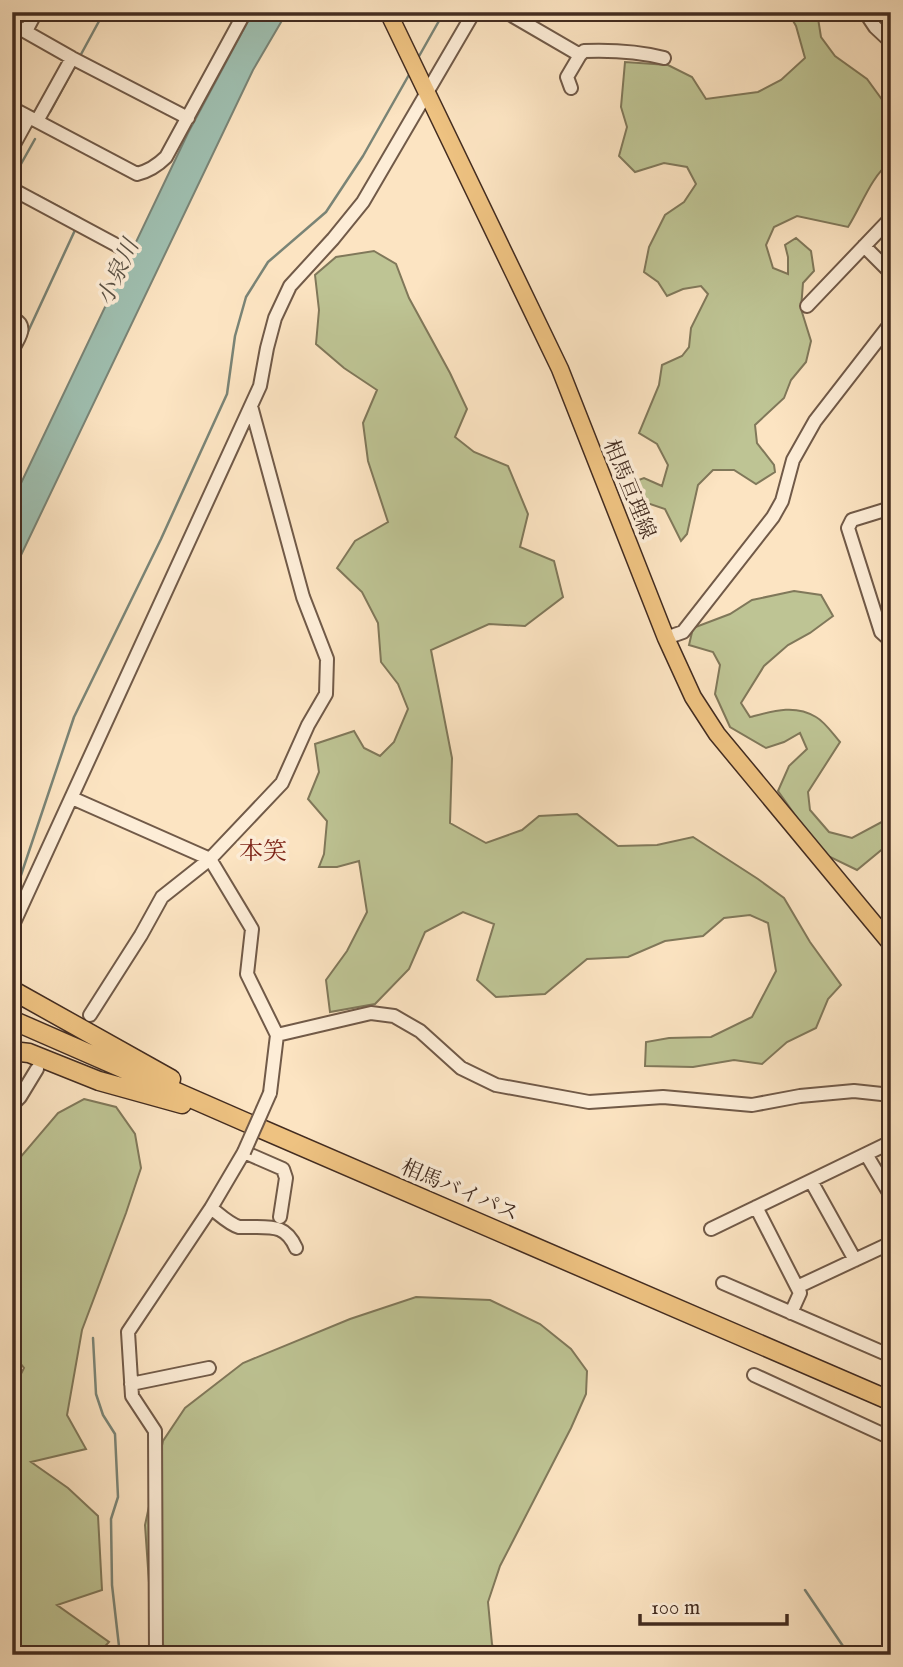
<svg xmlns="http://www.w3.org/2000/svg" width="903" height="1667" font-family="'IM FELL English','Noto Serif JP',serif">
<style>
.green{fill:#bec494;stroke:#80785a;stroke-width:2}
.water{fill:#9fbfb0;stroke:#7a8476;stroke-width:2}
.lines{fill:none;stroke-linecap:round;stroke-linejoin:round}
.stream{stroke:#7a8476;stroke-width:2.5}
.minor-casing{stroke:#715a48;stroke-width:16}
.major-casing{stroke:#432c20;stroke-width:19}
.highway-casing{stroke:#432c20;stroke-width:21}
.minor{stroke:#fdedd7;stroke-width:12}
.major{stroke:#eec281;stroke-width:16}
.highway{stroke:#eec281;stroke-width:18}
.minor-bridge-casing{stroke:#715a48;stroke-width:16;stroke-linecap:butt}
.minor-bridge{stroke:#fdedd7;stroke-width:12}
.labels{text-anchor:middle;stroke-width:7;stroke-linejoin:round;paint-order:stroke}
.street-label{font-size:21px;fill:#432c20;stroke:#fdedd7}
.water-label{font-size:23px;font-style:italic;fill:#5a5144;stroke:#fdedd7}
.quarter-label{font-size:24px;fill:#7a1f14;stroke:#fdedd7}
</style>
<rect width="100%" height="100%" fill="#fce4c2"/>
<filter id="stains"><feTurbulence type="fractalNoise" baseFrequency=".00286" numOctaves="4"/><feColorMatrix values="0 0 0 0 .2 0 0 0 0 .09 0 0 0 0 .02 0 0 0 .5 -.17"/></filter>
<radialGradient id="worn" r=".72"><stop offset=".6" stop-color="#630" stop-opacity="0"/><stop offset="1" stop-color="#630" stop-opacity=".3"/></radialGradient>
<!-- green -->
<path class="green" d="M788,12H817L821,37L835,56L867,79L886,105L891,108V161C870,178 862,205 848,227L797,216L774,227L766,245L773,268L788,274V257L785,245L796,238L811,251L814,271L803,283L801,309L811,341L806,362L791,380L784,398L755,425L757,443L774,465L775,472L756,484L734,470H713L698,485L687,534L681,541L665,509L644,502L633,482L644,478L662,486L668,465L657,444L639,433L659,385L662,365L682,356L689,347L691,328L708,294L701,286L683,289L667,296L658,282L644,272L649,247L665,215L684,202L696,184L687,167L664,163L635,172L619,156L627,127L621,107L625,62L668,65L692,77L706,99L758,92L781,80L805,58L796,26Z
M877,12H891V38L881,28Z
M374,251L396,264L409,298L450,373L467,409L455,437L474,452L508,466L528,514L520,547L554,561L563,597L525,626L489,624L431,650L452,758L450,823L486,843L522,830L539,816L577,814L618,846L657,845L693,837L758,879L784,898L810,942L841,985L828,999L816,1028L787,1042L762,1064L734,1060L693,1067L645,1066L646,1042L669,1038L711,1037L752,1017L776,971L768,923L750,915L724,918L703,936L665,941L628,957L587,959L545,994L496,997L477,980L494,924L463,912L425,932L409,969L375,1004L330,1012L326,980L347,951L367,912L359,861L337,867H319L324,854L327,821L308,799L319,772L315,744L354,731L364,748L380,756L394,742L408,709L398,684L381,662L378,623L362,592L337,568L355,541L388,522L368,461L363,423L377,390L344,368L316,344L319,310L315,275L336,257Z
M794,591L821,595L833,616L810,633L788,645L764,666L741,703L750,717C773,711 795,704 816,717C825,722 833,734 840,742L808,792L810,810L829,832L852,838L891,817V842L857,870L828,856L805,829L778,791L789,766L807,749L800,733L784,742L766,748L730,727L715,694L720,665L713,652L689,645L693,628L730,614L752,600Z
M84,1099L116,1107L135,1134L141,1168L126,1213L82,1330L67,1415L86,1449L31,1462L68,1488L98,1516L102,1590L57,1605L109,1642L97,1655H12V1392L24,1368L12,1353V1167L58,1113Z
M416,1297L490,1300L540,1324L571,1349L587,1371L586,1394L571,1428L500,1566L488,1602L492,1644L496,1655H166L150,1597L145,1525L163,1441L185,1408L243,1363L350,1319Z"/>
<!-- water -->
<path class="water" d="M253,12H287L253,70L12,574V502L188,133Z"/>
<g class="lines">
<!-- stream -->
<path class="stream" d="M79,58L104,12
M418,58L444,12
M50,112L76,64
M12,180L35,139
M37,195L80,218L79,222
M26,336L76,228
M12,364L18,351
M12,902L74,717L161,539L227,394L235,336L246,297L268,262L326,212L363,156L410,73
M93,1338L96,1394L103,1415L115,1434L118,1497L111,1519L112,1585L120,1655
M805,1590L849,1655"/>
<!-- minor casing -->
<g class="minor-casing">
<path id="minor" d="M506,12L580,55L567,77L571,88
M865,12L875,27L891,42
M12,24L72,58L188,118
M26,31L36,12
M580,55L584,51C611,50 637,51 664,58
M12,108L137,174C149,171 157,166 166,157L245,12
M37,121L72,58
M12,148L29,117
M12,189L120,247
M864,246L891,273
M807,306L891,218
M12,318C30,326 18,338 12,351
M891,508L852,520L848,528L881,632L891,641
M666,638L683,632L773,517L782,501L793,460L815,421L891,323
M72,798L210,859L252,929L247,974L277,1035L270,1093
M12,927L260,386L267,348L275,318L290,286L333,239L363,202L474,12
M90,1015L141,935L162,897L210,859L282,783L308,725L326,694L327,659L303,597L251,406
M277,1035L371,1013L394,1016L420,1031L461,1068L496,1085L589,1102L663,1097L752,1105L800,1096L854,1091L891,1095
M12,1105L20,1097L37,1069
M866,1154L891,1196
M811,1181L855,1260
M756,1207L797,1287L891,1243
M211,1208C220,1215 229,1224 239,1227C240,1227 249,1227 250,1227C273,1227 286,1225 296,1248
M711,1229L891,1142
M723,1283L891,1356
M791,1313L800,1293L797,1287
M754,1375L891,1438
M131,1384L209,1368
M891,1469L889,1472L891,1482
M156,1655L155,1431L132,1396L128,1332L211,1208L244,1152L283,1169L286,1178L280,1217"/>
</g>
<!-- major casing -->
<g class="major-casing">
<path id="major" d="M388,12L560,369L666,638L693,697L717,734L891,944"/>
</g>
<!-- highway casing -->
<g class="highway-casing">
<path id="highway" d="M12,990L171,1079
M12,1020L243,1121L891,1401
M12,1051L29,1053L99,1081L182,1104"/>
</g>
<!-- minor -->
<use href="#minor" class="minor"/>
<!-- major -->
<use href="#major" class="major"/>
<!-- highway -->
<use href="#highway" class="highway"/>
<!-- minor-bridge casing -->
<g class="minor-bridge-casing">
<path id="minor-bridge" d="M244,1152L270,1093"/>
</g>
<!-- minor-bridge -->
<use href="#minor-bridge" class="minor-bridge"/>
</g>
<g class="labels">
<!-- street labels -->
<g class="street-label">
<text transform="translate(630 489) rotate(68)" y="7">相馬亘理線</text>
<text transform="translate(460 1190) rotate(23)" y="7">相馬バイパス</text>
</g>
<!-- water labels -->
<g class="water-label">
<text transform="translate(117 272) rotate(-65)" y="8">小泉川</text>
</g>
<!-- quarter labels -->
<g class="quarter-label">
<text x="263" y="859">本笑</text>
</g>
</g>
<!-- margin -->
<rect width="903" height="1667" fill="none" stroke="#fce4c2" stroke-width="42"/>
<rect x="14" y="14" width="875" height="1639" fill="none" stroke="#432c20" stroke-width="3.5"/>
<rect x="21" y="21" width="861" height="1625" fill="none" stroke="#432c20" stroke-width="2"/>
<!-- scale -->
<path d="M640 1614v10h147v-10" fill="none" stroke="#432c20" stroke-width="3.5"/>
<text x="651" y="1614" font-size="21" fill="#432c20" stroke="#fdedd7" stroke-width="5" paint-order="stroke">100 m</text>
<rect width="100%" height="100%" filter="url(#stains)"/>
<rect width="100%" height="100%" fill="url(#worn)"/>
</svg>
